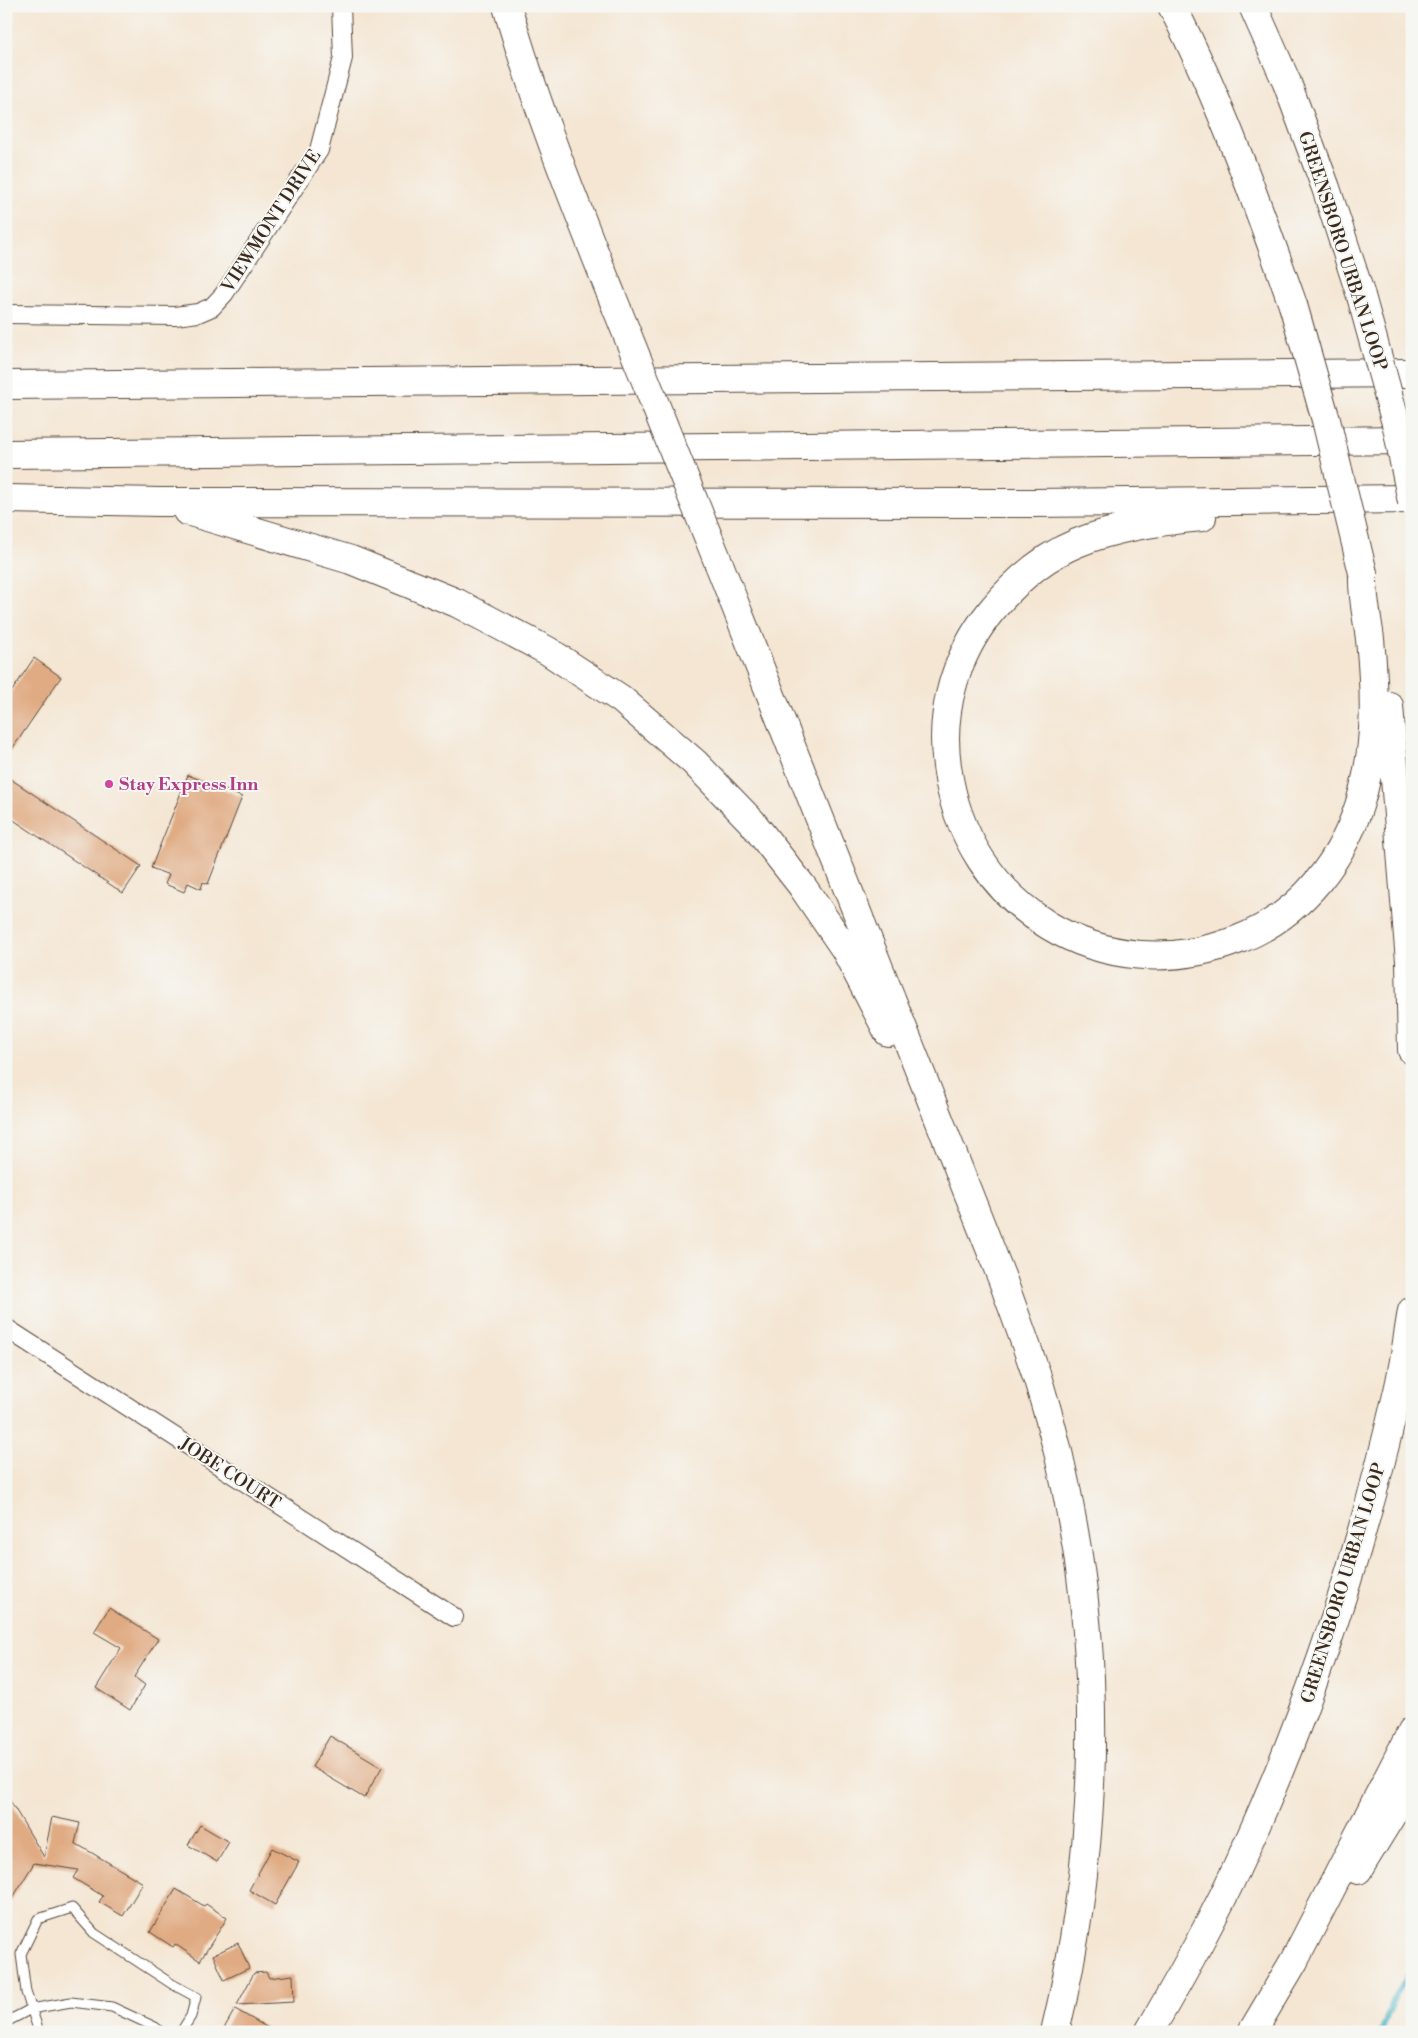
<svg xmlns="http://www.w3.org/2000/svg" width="1418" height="2038" font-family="'Libre Bodoni',serif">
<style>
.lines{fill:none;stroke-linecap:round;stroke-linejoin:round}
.stream{stroke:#44b0c2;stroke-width:5.5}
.building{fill:#e0ab83}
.service-casing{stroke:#574639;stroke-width:11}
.minor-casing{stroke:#574639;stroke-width:20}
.motorway-casing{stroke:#574639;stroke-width:30}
.service{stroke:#fff;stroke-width:9}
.minor{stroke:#fff;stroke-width:18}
.motorway{stroke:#fff;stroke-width:28}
.motorway-bridge-casing{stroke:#574639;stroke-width:30;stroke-linecap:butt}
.motorway-bridge{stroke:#fff;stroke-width:28}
.hotel-dot{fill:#d1479c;stroke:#f6f6f2;stroke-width:2}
.labels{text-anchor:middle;stroke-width:4;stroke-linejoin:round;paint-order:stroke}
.street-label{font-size:18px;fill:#3b2a1e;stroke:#f6f6f2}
.hotel-label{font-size:18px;font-weight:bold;fill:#b23c85;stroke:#f6f6f2;text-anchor:start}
</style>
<rect width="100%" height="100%" fill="#f6f6f2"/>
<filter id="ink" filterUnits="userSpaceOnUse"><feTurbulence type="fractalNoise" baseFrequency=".02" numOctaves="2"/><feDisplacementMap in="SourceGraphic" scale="10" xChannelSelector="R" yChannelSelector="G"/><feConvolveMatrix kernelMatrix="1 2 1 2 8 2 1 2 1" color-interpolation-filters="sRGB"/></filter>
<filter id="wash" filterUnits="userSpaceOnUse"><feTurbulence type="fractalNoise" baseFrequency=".0096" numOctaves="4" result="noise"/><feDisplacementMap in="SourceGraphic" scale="20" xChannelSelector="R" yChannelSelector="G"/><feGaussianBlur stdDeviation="1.12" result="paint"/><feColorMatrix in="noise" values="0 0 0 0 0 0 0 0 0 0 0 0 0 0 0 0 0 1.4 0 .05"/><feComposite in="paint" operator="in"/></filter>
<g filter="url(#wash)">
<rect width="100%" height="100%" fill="#f4e6d3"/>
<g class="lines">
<!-- stream -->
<path class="stream" d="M1381,2032C1389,2012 1397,1988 1412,1971"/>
</g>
<g id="blocks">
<!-- building -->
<path class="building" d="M34,658L61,677L6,758V700Z
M188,775L242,797L208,884L203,882L201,889L188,883L184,892L165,884L169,875L151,868Z
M6,776L141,866L123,893L6,815Z
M109,1608L158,1639L134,1677L145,1685L130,1710L96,1688L121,1648L94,1632Z
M330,1736L382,1767L364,1798L312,1767Z
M6,1794L44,1857L52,1817L80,1823L75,1843L143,1883L123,1916L99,1902L103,1896L73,1878L78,1870L34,1863L6,1909Z
M200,1825L229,1842L217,1862L188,1845Z
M272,1848L299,1862L275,1905L249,1890Z
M176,1889L204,1906L206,1904L227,1918L200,1961L175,1944L173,1947L150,1932Z
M238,1943L249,1968L224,1980L213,1955Z
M266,1972L269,1978L293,1975L294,2002L237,2005L254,1973Z
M235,2009L275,2032H222Z"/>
</g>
</g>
<g filter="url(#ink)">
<use href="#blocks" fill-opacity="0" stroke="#574639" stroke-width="1"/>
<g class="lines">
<!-- service casing -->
<g class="service-casing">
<path id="service" d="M6,2022L31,2009L71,2002L112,2007L155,2027L161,2032
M39,2032L26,1992L21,1954L38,1919L72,1908L94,1933L172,1984L196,1997L191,2016L181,2032"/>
</g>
<!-- minor casing -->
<g class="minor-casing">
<path id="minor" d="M6,314L175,316L198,313L212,307L224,294L319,150L343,58L341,6
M6,1328L454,1617"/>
</g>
<!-- motorway casing -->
<g class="motorway-casing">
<path id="motorway" d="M507,6C537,110 577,209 617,309
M1172,6C1221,102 1257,203 1293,305
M1253,6L1287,83L1326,188L1361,296
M6,385L1412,373
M6,454L1412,440
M6,499L159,502L1033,503L1412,499
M187,511L351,560L457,603L548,651L621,699L694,762L752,822L802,886L845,949L888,1032
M1202,517C1160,521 1116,527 1077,543C1043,557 1013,584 991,611C956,655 939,710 947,766C965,907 1103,992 1237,940C1302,915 1346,858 1363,792C1377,741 1375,691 1370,639C1367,615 1362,598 1363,573
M719,564L1003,1281C1015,1315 1028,1349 1039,1383C1053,1428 1065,1478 1073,1525C1103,1692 1095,1867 1055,2032
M1389,706L1410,961L1412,1050
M1358,1870L1412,1782
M1149,2032C1183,1973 1217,1913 1245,1850C1311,1705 1361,1551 1397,1395C1404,1368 1407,1339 1412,1311
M1252,2032L1294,1961L1412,1731"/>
</g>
<!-- service -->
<use href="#service" class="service"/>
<!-- minor -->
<use href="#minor" class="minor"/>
<!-- motorway -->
<use href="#motorway" class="motorway"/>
<!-- motorway-bridge casing -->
<g class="motorway-bridge-casing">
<path id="motorway-bridge" d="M1361,296L1397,427L1412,502
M1293,305L1326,420L1363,573
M617,309L719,564"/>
</g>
<!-- motorway-bridge -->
<use href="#motorway-bridge" class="motorway-bridge"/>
</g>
</g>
<!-- markers -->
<circle class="hotel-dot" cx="109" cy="784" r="5"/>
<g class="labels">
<!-- street labels -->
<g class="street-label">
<text transform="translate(271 221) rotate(-57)" y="6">VIEWMONT DRIVE</text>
<text transform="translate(1343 251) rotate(72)" y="6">GREENSBORO URBAN LOOP</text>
<text transform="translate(230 1473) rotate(33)" y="6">JOBE COURT</text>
<text transform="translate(1343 1583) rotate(-73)" y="6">GREENSBORO URBAN LOOP</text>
</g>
<!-- hotel labels -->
<g class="hotel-label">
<text x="119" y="790">Stay Express Inn</text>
</g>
</g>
<!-- margin -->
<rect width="1418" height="2038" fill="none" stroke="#f6f6f2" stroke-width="25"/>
</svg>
